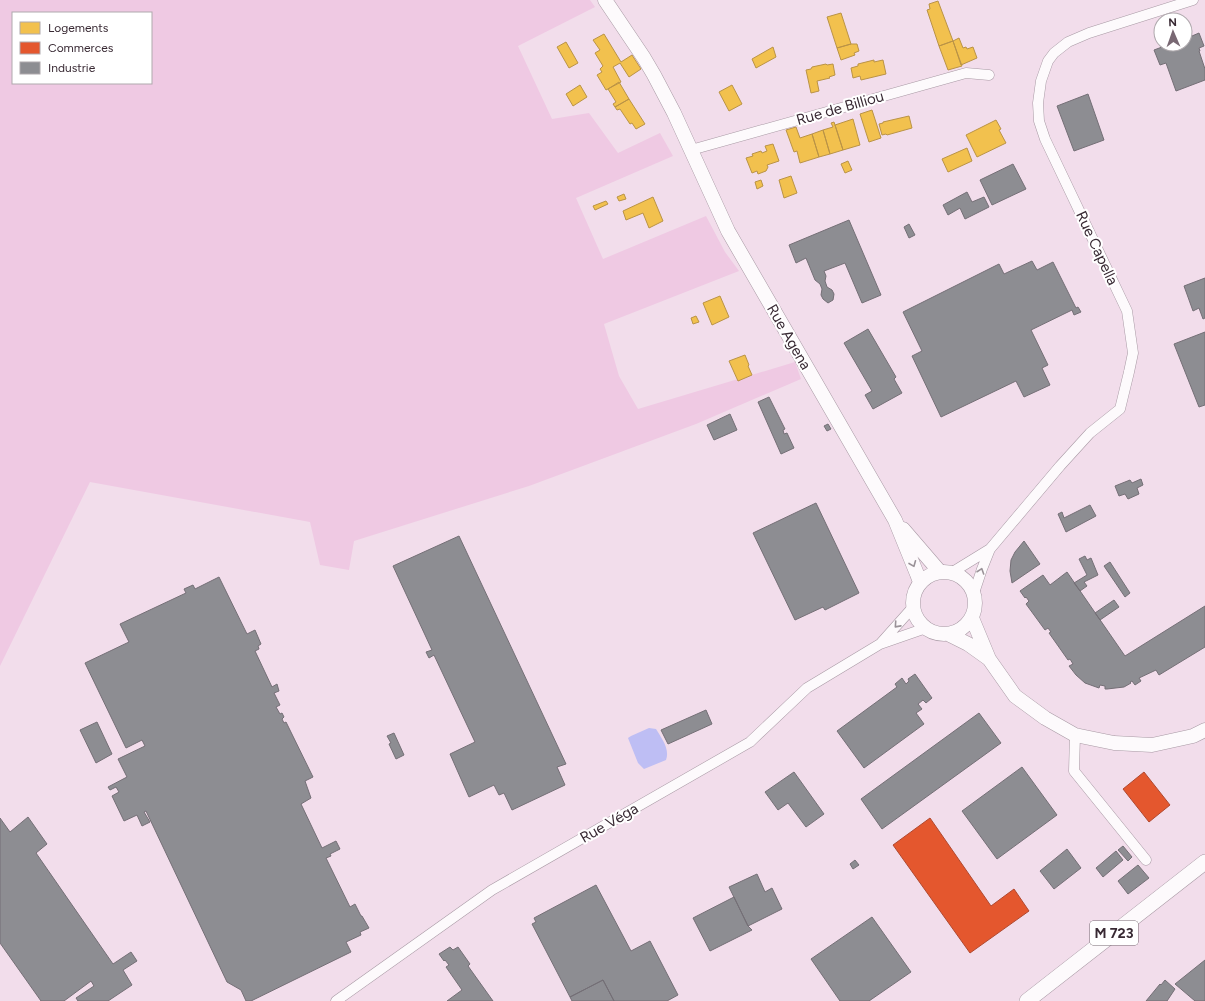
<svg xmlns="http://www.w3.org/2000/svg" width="1205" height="1001" font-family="Figtree,sans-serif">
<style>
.green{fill:#efc9e3;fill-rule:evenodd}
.water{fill:#bebef4}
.homes{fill:#f2c14e;stroke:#ba9346}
.shops{fill:#e4572e;stroke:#b04930}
.industry{fill:#8d8d92;stroke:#746f76}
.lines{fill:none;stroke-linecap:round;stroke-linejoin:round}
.minor-casing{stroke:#a899a4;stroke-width:11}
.secondary-casing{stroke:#a899a4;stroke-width:15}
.primary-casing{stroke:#a899a4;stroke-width:16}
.minor{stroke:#fdfafc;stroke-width:10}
.secondary{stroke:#fdfafc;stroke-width:14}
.primary{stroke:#fdfafc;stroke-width:15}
.oneway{stroke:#9a9298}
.labels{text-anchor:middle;stroke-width:4;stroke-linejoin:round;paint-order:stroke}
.shield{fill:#fff;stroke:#746970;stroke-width:1}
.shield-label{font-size:14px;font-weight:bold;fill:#382933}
.street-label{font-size:15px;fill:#382933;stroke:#fff}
</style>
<rect width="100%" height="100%" fill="#f2ddeb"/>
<!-- green -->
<path class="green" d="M0,0H590L595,7L518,46L552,119L589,113L618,153L660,133L673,156L576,198L603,259L706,216L725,252L739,271L604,324L619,376L638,409L795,362L801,379L696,424L529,486L354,541L349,570L320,565L310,522L90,482L0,666ZM13,13H151V83H13Z"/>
<!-- water -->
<path class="water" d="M649,728L656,729C662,739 670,749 666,760L644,769L638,763L628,738L631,736Z"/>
<!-- homes -->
<path class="homes" d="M938,1L953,41L939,46L927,10L930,9L929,4Z
M841,13L851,44L837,48L827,17Z
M604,34L621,62L632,55L641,69L629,77L620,63L613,67L621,82L606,90L597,75L602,72L600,69L603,66L595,53L600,50L593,40Z
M959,38L963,48L966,47L967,49L973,47L977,58L961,65L953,41Z
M953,41L962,66L948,70L939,46Z
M566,42L578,63L569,68L557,47Z
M851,44H857L859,51L854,53L855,55L841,60L837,48Z
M773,47L776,57L756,68L752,59Z
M874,60V62L883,60L886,74L861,80L860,76L853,78L851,68L858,66V64Z
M826,64L827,65L833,64L835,75L829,77L830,78L817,81L819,91L811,93L806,70L811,69L812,67Z
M619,82L629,99L615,107L613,104L616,102L608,89Z
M580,85L587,97L573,106L566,94Z
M732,85L742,104L729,111L719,92Z
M629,99L645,124L636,129L632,123L630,124L620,109L617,110L615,107Z
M872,110L881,138L869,142L860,114Z
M909,116L912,128L887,135L886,134L882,135L879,124L883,123V122Z
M853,119L860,145L843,150L835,125Z
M996,120L1001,129L999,130L1006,143L977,157L966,135Z
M834,122L843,150L830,154L823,130L833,127L831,123Z
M796,127L800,138L812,134L819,157L800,163L797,151L794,152L786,130Z
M823,130L830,154L819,157L812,134Z
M773,144L779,161L767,165L768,167L766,171L758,174L757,171L752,173L746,158L753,156L752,154L761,151L762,153L767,151L765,146Z
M967,148L972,161L948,172L942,159Z
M848,161L852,170L845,173L841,164Z
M791,176L797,193L784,198L779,180Z
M761,180L763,186L757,189L755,182Z
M624,194L626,199L619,201L617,197Z
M653,197L663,221L649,228L643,213L626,220L623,211Z
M606,201L608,204L595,210L593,206Z
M720,296L729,317L712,325L703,303Z
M696,316L699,322L693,324L691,318Z
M745,355L749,365L748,366L752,375L738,381L729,361Z"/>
<!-- shops -->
<path class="shops" d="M1144,772L1170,805L1149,822L1123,789Z
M930,818L991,906L1014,889L1029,911L970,953L893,845Z"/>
<!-- industry -->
<path class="industry" d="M1199,33L1204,46L1199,48L1200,51H1199L1205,69V80L1176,91L1166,63L1160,65L1154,50L1170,44H1185V39Z
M1088,94L1104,140L1074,151L1057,106Z
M1013,164L1026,189L992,205L980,180Z
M967,192L972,202L984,197L989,207L965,219L960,208L948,215L943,205Z
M849,220L881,295L862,303L845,263L824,271L826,276L825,281L827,287L832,290L834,294L833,300L828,303L823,299L821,295L822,289L820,284L815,280L806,258L796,263L789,245Z
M909,224L915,235L909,238L904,227Z
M1032,261L1037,270L1053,262L1076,308L1078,307L1081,312L1074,315L1072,310L1031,330L1048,365L1042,368L1050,385L1024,397L1016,381L941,417L912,356L922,351L903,312L999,264L1004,274Z
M1205,278V318L1203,319L1199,308L1193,311L1184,286Z
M868,329L896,377L894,379L902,393L873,409L865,395L872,391L844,343Z
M1205,332V405L1199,407L1174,344Z
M769,397L785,429L783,430L784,434L787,433L794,448L781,454L758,402Z
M730,414L737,430L714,440L707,425Z
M828,424L831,429L827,431L824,426Z
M1141,479L1143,485L1137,488L1139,494L1128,499L1125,494L1119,496L1115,486L1130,480L1132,483Z
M816,503L859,593L825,610L823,607L795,620L753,533Z
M1090,505L1096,516L1066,532L1058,514L1062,512L1064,518Z
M459,536L566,764L557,767L565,785L512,810L504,793L499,795L494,785L469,797L450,754L475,742L434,655L429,658L426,652L432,650L393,566Z
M1024,541L1040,564L1012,583L1010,571L1011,560L1015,552Z
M1085,556L1087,560L1091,558L1098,575L1084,582L1087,586L1080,591L1074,583L1087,575L1079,559Z
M1110,562L1130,593L1125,597L1104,566Z
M1067,572L1125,656L1205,606V647L1159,675L1156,670L1139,678L1141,681L1135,685L1132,681L1130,682L1131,683L1124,687L1107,689H1105V686L1100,685L1099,688L1085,683L1076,675L1069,666L1073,664L1070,659L1068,660L1049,633L1051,632L1048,628L1045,630L1026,604L1029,601L1026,597L1025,598L1020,591L1043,575L1050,585Z
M219,577L247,634L255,630L261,644L258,646L259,649L255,651L272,687L277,684L279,691L274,693L280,705L276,707L280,714L282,713L284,717L282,719L284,723L286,722L313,777L305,781L311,798L301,804L322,848L336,841L340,849L330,854L331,856L326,858L350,907L355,904L361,916H362L369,928L360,932L361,935L346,942L351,952L251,1001H246L241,990L227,982L146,811L144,812L150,822L142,826L137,815L124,821L112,796L119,792L116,787L110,790L108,787L127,777L118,759L145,746L142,740L126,748L85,663L129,642L120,624L186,593L184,589L193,585L195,589Z
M1114,600L1119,607L1100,620L1095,613Z
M915,674L932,698L926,703L923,700L918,704L922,709L916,713L924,724L864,768L837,731L897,687L895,684L902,678L906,684L909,681L908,679Z
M706,710L712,724L668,744L661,730Z
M979,713L1001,743L882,829L861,799Z
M97,722L112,754L96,763L80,730Z
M394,733L404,755L396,759L389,744L391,743L387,736Z
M1022,767L1057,815L997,859L962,811Z
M794,772L824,814L806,827L788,803L778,810L765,792Z
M28,817L47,844L36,853L113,964L131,952L137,961L123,970L132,985L108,1001H78L76,998L94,986L91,981L64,1001H41L0,943V818L10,832Z
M1123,846L1132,857L1128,861L1118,850Z
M1067,849L1081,868L1054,889L1040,871Z
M1116,851L1123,860L1103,877L1096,868Z
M855,860L859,865L853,869L850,864Z
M1138,865L1149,878L1128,894L1118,881Z
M757,874L765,892L772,888L782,909L748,926L729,887Z
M596,885L631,951L650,941L678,995L667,1001H614L603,980L570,997L532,924L536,922L534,918Z
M734,897L748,926L752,930L710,951L693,918Z
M872,917L911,972L869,1001H840L811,959Z
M450,947L453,950L458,947L470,964L468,966L493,1001H447L462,990L446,967L449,965L445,960L444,961L439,954Z
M1205,960V1001H1195L1175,984Z
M603,980L614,1001H572L570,997Z
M1165,980L1175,989L1167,1001H1146L1160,984L1161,985Z"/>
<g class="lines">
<!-- minor casing -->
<g class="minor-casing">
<path id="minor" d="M691,150L966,73L989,75
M951,573L990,549L1060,466L1090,433L1120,409L1129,372L1133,353L1127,311L1045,139L1039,121L1038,103L1041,81L1048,61L1054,53L1068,42L1089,33L1193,0
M974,593L982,569L990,549
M881,643L914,606
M1075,735L1074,771L1146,860
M336,1001L492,890L750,742L807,688L880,644L926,628"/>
</g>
<!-- secondary casing -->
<g class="secondary-casing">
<path id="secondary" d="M605,0L644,58L654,75L674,113L728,231L895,520L917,574L920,582
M903,529L940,572
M913 603a31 31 0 1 1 62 0a31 31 0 1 1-62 0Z
M972,618L989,659L1015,696L1045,718L1075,735L1114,743L1152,745L1193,736L1205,730
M950,635L968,644L989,659"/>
</g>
<!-- primary casing -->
<g class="primary-casing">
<path id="primary" d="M1027,1001L1205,862"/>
</g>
<!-- minor -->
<use href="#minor" class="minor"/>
<!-- secondary -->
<use href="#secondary" class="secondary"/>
<!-- primary -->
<use href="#primary" class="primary"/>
</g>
<!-- one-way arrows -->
<defs><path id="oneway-chevron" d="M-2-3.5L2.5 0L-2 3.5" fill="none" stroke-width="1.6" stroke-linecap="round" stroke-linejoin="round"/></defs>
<g class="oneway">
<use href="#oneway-chevron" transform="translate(913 564) rotate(68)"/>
<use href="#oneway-chevron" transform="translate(981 571) rotate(-71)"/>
<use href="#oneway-chevron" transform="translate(897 625) rotate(132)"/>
</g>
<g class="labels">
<!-- shield labels -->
<rect class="shield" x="1090" y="921" width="48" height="24" rx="3"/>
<g class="shield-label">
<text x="1114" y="938">M 723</text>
</g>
<!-- street labels -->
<g class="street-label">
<text transform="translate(840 108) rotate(-16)" y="5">Rue de Billiou</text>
<text transform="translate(1097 248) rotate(65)" y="5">Rue Capella</text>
<text transform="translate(789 337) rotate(60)" y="5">Rue Agena</text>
<text transform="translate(609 823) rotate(-30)" y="5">Rue Véga</text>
</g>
</g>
<!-- legend -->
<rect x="12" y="12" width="140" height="72" fill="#ffffff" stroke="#afa9ad"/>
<rect x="20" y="22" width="20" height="12" fill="#f2c14e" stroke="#afa9ad"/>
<text x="48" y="32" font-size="12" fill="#382933">Logements</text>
<rect x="20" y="42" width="20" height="12" fill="#e4572e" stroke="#afa9ad"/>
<text x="48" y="52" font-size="12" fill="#382933">Commerces</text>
<rect x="20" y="62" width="20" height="12" fill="#8d8d92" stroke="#afa9ad"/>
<text x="48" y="72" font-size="12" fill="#382933">Industrie</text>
<!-- north arrow -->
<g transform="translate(1173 32) rotate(358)"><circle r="19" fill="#ffffff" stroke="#afa9ad"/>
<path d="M0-3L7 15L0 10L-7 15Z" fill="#796873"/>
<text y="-6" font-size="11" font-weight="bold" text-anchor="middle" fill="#382933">N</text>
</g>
</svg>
